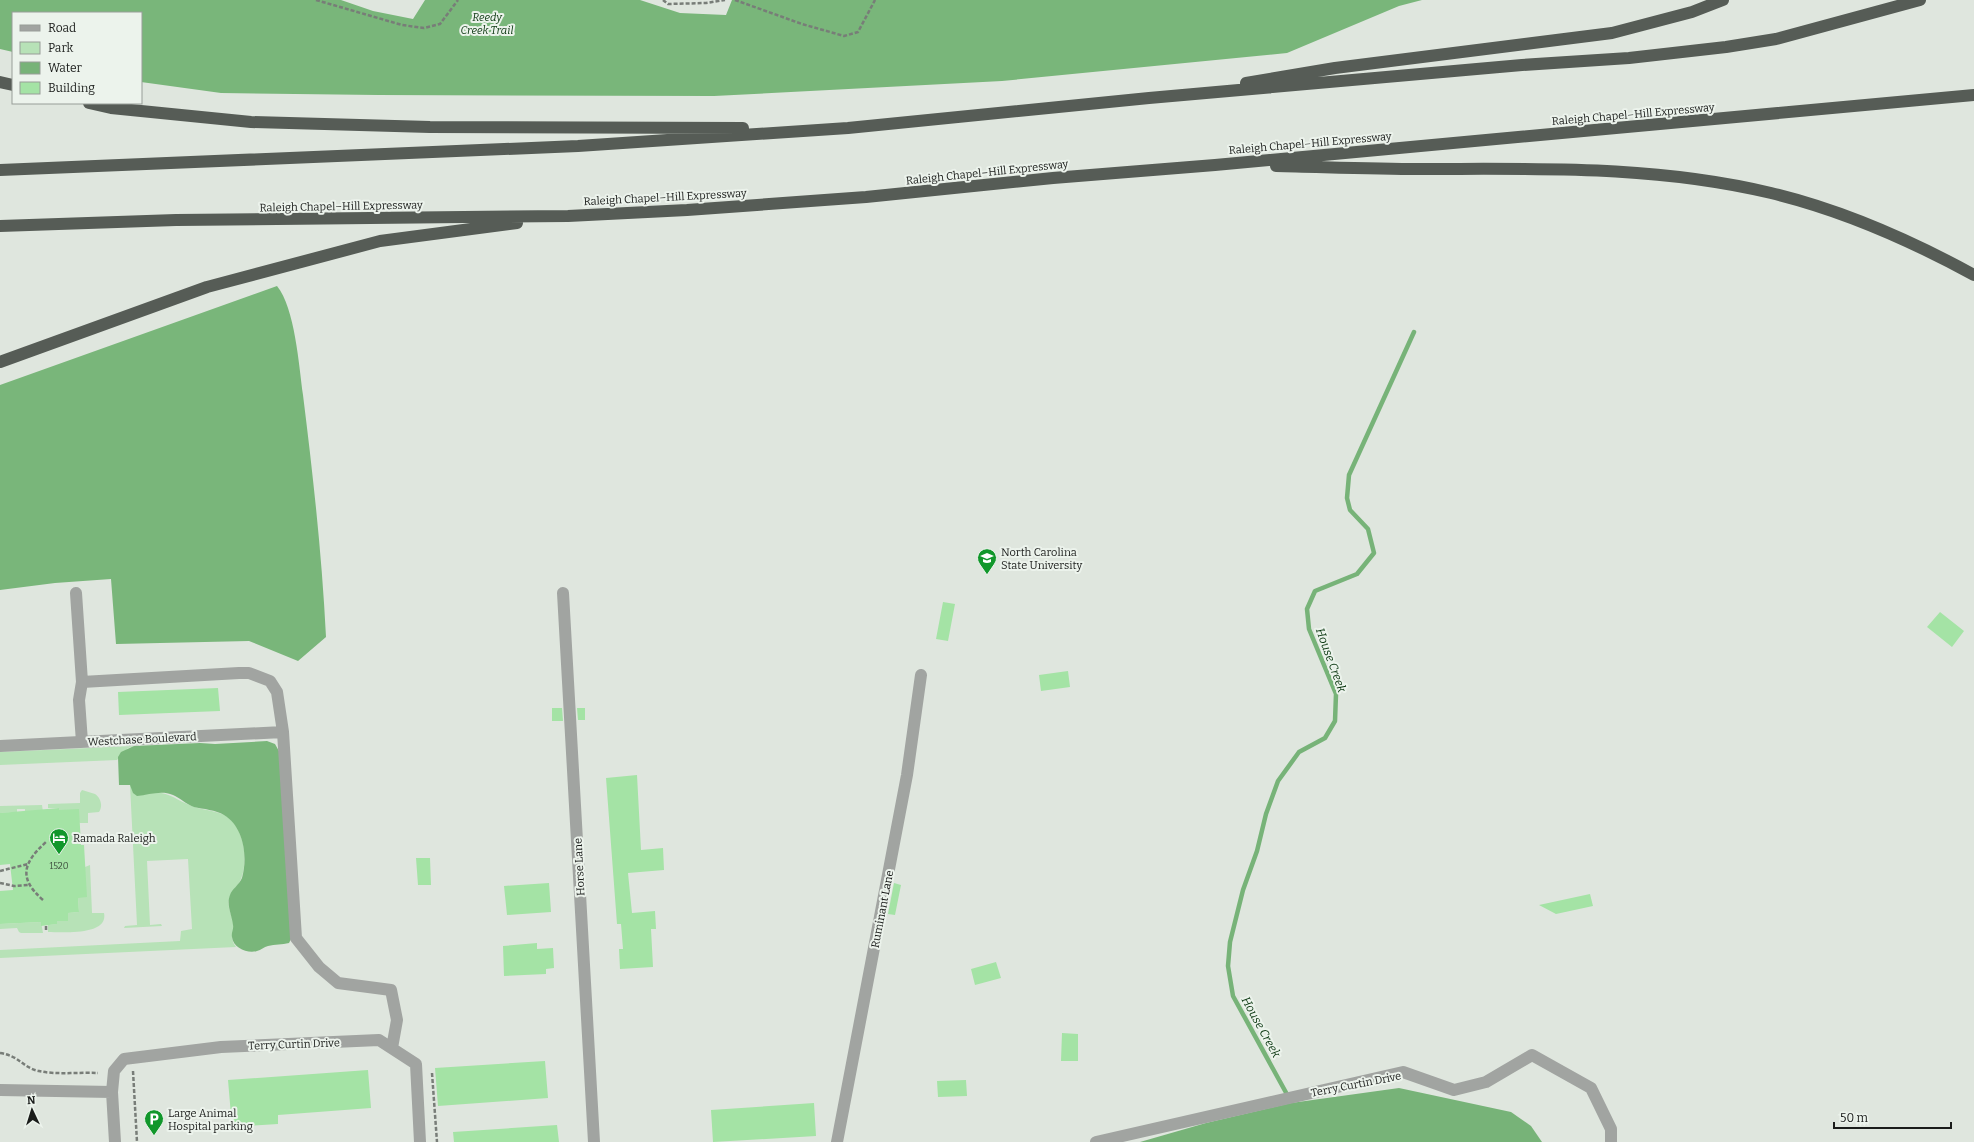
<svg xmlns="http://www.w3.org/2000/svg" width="1974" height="1142" font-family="Bitter,serif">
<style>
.green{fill:#b7e2b7}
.forest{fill:#79b67a}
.water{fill:#77b378}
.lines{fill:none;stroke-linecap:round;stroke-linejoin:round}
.stream{stroke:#77b378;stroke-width:4.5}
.building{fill:#a4e3a5}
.path{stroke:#787d78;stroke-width:2.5;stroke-dasharray:4 2;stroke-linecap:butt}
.minor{stroke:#a1a4a1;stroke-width:12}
.highway{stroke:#565c56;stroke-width:12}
.labels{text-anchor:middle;stroke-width:4;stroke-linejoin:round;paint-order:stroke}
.number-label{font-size:9px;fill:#3c4e3d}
.park-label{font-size:11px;font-style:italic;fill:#09350e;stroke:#ecf3ec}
.street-label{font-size:11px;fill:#1a1c1a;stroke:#ecf3ec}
.poi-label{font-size:11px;fill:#1a1c1a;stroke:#ecf3ec;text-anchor:start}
.water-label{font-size:12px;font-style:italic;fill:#09360f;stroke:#ecf3ec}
</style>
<rect width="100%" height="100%" fill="#dfe6de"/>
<!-- green -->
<path class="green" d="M134,746L128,748L117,760L0,765V752Z
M130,785L143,795C166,788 173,799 192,806C202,810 212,810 222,814C244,823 249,859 241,879C238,887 230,891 229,900C227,909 234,918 234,927C233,935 230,940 236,947L0,958V950L180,941L181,931L192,929L188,859L147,861L150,925L161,924L162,926L124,928L125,926L137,925Z
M82,790L95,794C101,798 103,806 99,812L88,813V823H80L59,810V808H48V804L80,803V793Z
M42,805L43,812H25V809H17V812L0,813V806Z
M90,865L92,913H104C109,936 61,932 48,932V925L57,924V921H68V913L79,912L78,898L85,867Z
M41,922L43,933H21L19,932L17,928L0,929V924Z"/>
<!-- forest -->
<path class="forest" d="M0,0H341L373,11L413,19L425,0H640L680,13L726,15L732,0H1422L1399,6L1287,53L1002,81L714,96L378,95L221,93L141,82V13H13V52L0,49Z
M277,286C295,308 299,366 303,395C313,475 322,556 326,637L298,661L249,641L116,644L111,579L55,583L0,590V385Z
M267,741L275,744L280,753L291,939L289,943C282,945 275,944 268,946C264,947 261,950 257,951C248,954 233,948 232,937C231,933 234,929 233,925C232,915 226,905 230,895C232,889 239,885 242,878C248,857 244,827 224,815C216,810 203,809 194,807C186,804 180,798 173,795C161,790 149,795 137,796L133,793L130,785H119L118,757L121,752L134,746L200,743L215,744Z"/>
<!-- water -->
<path class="water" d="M1399,1088L1511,1112L1531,1126L1542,1142H1140L1206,1123L1291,1103Z"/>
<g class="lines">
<!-- stream -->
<path class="stream" d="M1289,1098L1233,996L1228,966L1230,942L1243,890L1257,851L1266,814L1278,781L1299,752L1325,738L1335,721L1336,694L1309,629L1307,609L1315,591L1357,574L1374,553L1368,529L1350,510L1347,498L1349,475L1414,332"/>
</g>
<!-- building -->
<path class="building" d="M943,602L955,604L948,641L936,639Z
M1940,612L1964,631L1952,647L1927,627Z
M1068,671L1070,687L1041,691L1039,675Z
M218,688L220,711L119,715L118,692Z
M552,708H562L563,721H552Z
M577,708H585V720H578Z
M637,775L641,850L663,848L664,870L628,873L632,913L655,911L656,929H651L653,967L620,969L619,949H623L621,924H617L606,778Z
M59,808V810L79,809L81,845H84L87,897L78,898L79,912L68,913V921H57V924L41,926V922L0,924V891L13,890L10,864L0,865V813Z
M416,858H430L431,885H418Z
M549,883L551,912L507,915L504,886Z
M894,883L901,885L895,915L888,914Z
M1590,894L1593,906L1556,914L1539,905Z
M537,943V949L553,948L554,968L546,969V974L504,976L503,946Z
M996,962L1001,978L975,985L971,969Z
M1062,1033L1078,1034V1061H1061Z
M545,1061L548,1098L438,1106L435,1068Z
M368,1070L371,1108L278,1115V1124L232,1127L228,1080Z
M966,1080L967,1096L938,1097L937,1081Z
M814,1103L816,1136L713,1142L711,1110Z
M557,1125L559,1142H454L453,1132Z"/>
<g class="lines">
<!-- path -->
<path class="path" d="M316,0L402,25L424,28L440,24L458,0
M663,0L668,4L706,3L725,0
M735,0L802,24L844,36L858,32L875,0
M0,871L28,864
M0,883L14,886L29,885
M43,900C18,878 23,863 46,842
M46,926V932
M0,1053C20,1056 23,1068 39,1071C56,1075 80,1072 98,1073
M133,1071L137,1142
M432,1073L437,1142"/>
<!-- minor -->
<path class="minor" d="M76,593L82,682
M563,593L594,1142
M82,742L79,700L82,682L239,673H249L270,681L277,692L283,732L296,938L319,967L338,983L391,990L397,1020L392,1048
M0,746L283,732
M0,1090L112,1092L115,1142
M112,1092L114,1071L124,1059L221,1047L379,1040L416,1064L420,1142
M837,1142L907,775L921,675
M1096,1142L1403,1072L1454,1090L1486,1082L1532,1055L1591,1088L1611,1129V1142"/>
<!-- highway -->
<path class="highway" d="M0,82L13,85
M1246,83L1335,68L1612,33L1692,12L1723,0
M89,103L111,108L251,122L430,127L743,128
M1276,166C1324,167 1372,169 1420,169C1539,169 1654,165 1771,193C1842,210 1910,240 1974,275
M0,170L578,146L848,128L1149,98L1522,65L1629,58L1726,47L1776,39L1920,0
M0,226L176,220L568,216L687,210L866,197L1053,178L1215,165L1974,95
M0,362L207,287L380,241L517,223"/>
</g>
<!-- icons -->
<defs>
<g id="university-pin" transform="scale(1)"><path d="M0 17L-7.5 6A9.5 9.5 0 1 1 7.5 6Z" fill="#11972b" stroke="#ecf3ec"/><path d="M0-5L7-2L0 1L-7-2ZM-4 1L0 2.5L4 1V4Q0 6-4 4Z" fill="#fff"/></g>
<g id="hotel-pin" transform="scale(1)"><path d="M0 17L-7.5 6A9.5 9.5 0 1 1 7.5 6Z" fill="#11972b" stroke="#ecf3ec"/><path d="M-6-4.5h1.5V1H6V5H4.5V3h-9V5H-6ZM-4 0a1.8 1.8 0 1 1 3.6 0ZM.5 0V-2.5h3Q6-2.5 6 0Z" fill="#fff"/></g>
<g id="parking-pin" transform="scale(1)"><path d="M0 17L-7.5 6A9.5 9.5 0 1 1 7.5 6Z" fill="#11972b" stroke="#ecf3ec"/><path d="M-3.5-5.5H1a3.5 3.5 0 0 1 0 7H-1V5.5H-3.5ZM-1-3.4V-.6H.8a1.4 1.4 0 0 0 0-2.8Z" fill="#fff"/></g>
</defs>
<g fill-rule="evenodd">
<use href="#university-pin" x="987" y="558"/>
<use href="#hotel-pin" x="59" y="838"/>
<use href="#parking-pin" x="154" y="1119"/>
</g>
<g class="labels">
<!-- number labels -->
<g class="number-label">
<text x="59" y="869">1520</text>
</g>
<!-- park labels -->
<g class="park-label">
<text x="487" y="21">Reedy<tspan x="487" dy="13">Creek Trail</tspan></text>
</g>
<!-- street labels -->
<g class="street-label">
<text transform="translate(1633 114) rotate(-5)" y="4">Raleigh Chapel–Hill Expressway</text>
<text transform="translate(1310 143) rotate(-5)" y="4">Raleigh Chapel–Hill Expressway</text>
<text transform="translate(987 172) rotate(-6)" y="4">Raleigh Chapel–Hill Expressway</text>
<text transform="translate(665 197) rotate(-3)" y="4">Raleigh Chapel–Hill Expressway</text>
<text transform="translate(341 206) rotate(-1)" y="4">Raleigh Chapel–Hill Expressway</text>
<text transform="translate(142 739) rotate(-3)" y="4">Westchase Boulevard</text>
<text transform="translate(579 867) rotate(-93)" y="4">Horse Lane</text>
<text transform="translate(882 909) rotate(-79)" y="4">Ruminant Lane</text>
<text transform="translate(294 1044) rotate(-2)" y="4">Terry Curtin Drive</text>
<text transform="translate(1356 1084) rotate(-11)" y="4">Terry Curtin Drive</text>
</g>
<!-- poi labels -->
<g class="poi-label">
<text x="1001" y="556">North Carolina<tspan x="1001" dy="13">State University</tspan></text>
<text x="73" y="842">Ramada Raleigh</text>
<text x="168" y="1117">Large Animal<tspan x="168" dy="13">Hospital parking</tspan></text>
</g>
<!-- water labels -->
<g class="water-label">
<text transform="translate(1331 660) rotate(70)" y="4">House Creek</text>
<text transform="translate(1261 1027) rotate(61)" y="4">House Creek</text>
</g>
</g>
<!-- legend -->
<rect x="12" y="12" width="130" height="92" fill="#ecf3ec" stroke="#989d98"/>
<rect x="20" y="25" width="20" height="6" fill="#a1a4a1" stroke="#989d98"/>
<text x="48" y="32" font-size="12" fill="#1a1c1a">Road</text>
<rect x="20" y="42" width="20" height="12" fill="#b7e2b7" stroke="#989d98"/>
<text x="48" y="52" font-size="12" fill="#1a1c1a">Park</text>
<rect x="20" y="62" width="20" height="12" fill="#77b378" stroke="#989d98"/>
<text x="48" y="72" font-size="12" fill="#1a1c1a">Water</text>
<rect x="20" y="82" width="20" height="12" fill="#a4e3a5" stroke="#989d98"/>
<text x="48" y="92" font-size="12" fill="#1a1c1a">Building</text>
<!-- north arrow -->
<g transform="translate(32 1110) rotate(356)" stroke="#ecf3ec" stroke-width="3" paint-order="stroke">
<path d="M0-3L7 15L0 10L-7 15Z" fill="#1a1c1a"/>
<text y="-6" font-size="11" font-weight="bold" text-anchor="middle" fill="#1a1c1a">N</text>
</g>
<!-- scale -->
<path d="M1834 1122v6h117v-6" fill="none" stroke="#1a1c1a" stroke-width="2"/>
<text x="1840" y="1122" font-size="12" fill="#1a1c1a" stroke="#ecf3ec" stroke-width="3" paint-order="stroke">50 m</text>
</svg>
